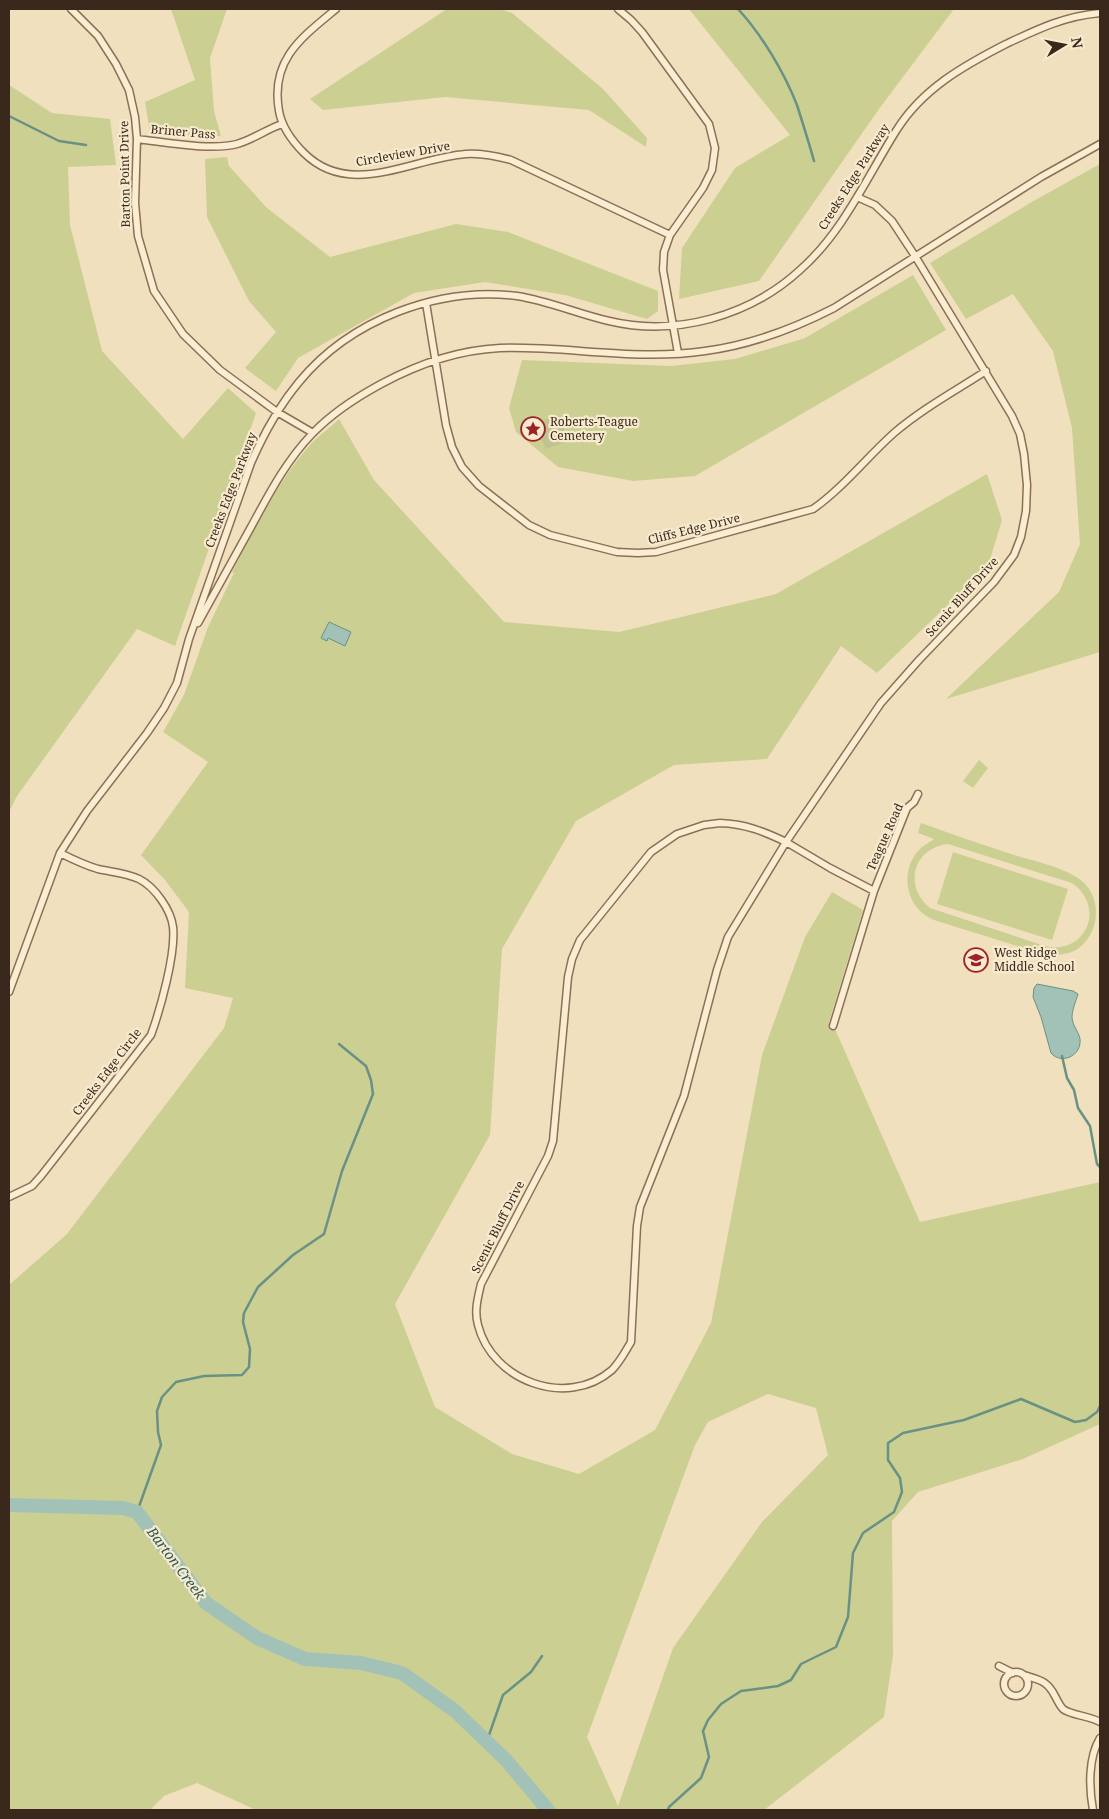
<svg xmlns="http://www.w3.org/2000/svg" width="1109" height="1819" font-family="'Noto Serif',serif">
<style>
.green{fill:#cbcf92;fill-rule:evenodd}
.cemetery{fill:#bfc392}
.water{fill:#a2c2b7;stroke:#699185}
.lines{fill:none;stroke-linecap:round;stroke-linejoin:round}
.stream{stroke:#699185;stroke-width:2.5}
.river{stroke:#a2c2b7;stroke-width:14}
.street-casing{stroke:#8b7056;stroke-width:9}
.street{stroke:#fbedd2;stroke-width:6}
.labels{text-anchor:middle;stroke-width:4.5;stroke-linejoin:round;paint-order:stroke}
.street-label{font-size:12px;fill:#39281b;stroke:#f8eace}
.poi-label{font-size:12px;fill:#39281b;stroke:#f8eace;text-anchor:start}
.water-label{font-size:14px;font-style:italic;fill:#295a55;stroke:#f8eace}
</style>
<rect width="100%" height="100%" fill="#f1e0be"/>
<!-- green -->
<path class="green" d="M171,9H227L210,58L214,111L221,136L186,135L150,132L145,102L195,80Z
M447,9H500L512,13L603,89L647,138L646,147L589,110L445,97L323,110L310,99Z
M689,9H954L879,109L759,281L679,299L682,248L735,168L790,135Z
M9,85L52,113L110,119L116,165L68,167L70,225L102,351L183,439L228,388L256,413L175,646L137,629L17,796L9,812Z
M227,157L229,166L267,208L330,257L456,224L508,232L658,291V311L647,319L565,295L485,282L414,293L298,358L276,391L245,368L276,332L249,301L207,217L205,159Z
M1100,164V652L946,699L1059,592L1080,544L1072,428L1053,351L1013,294L966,319L930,263L1030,203Z
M913,275L946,330L695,476L633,481L558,467L516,432L509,408L522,360L671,366L735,359L805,338Z
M339,419L374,480L504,622L619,632L776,594L987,474L1002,520L988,566L877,673L841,646L767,759L674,765L576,821L502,949L490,1135L395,1304L435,1407L512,1454L579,1474L655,1430L711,1323L762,1055L805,937L832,892L863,910L829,1022L835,1029L920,1222L1100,1182V1424L1023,1459L918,1492L892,1521L893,1655L884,1717L764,1810H256L197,1783L164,1796L150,1810H9V1285L67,1234L224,1028L233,998L185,988L189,912L165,880L141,855L208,762L163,732L184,695L208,627L234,573L232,572C255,528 277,482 310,445C319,435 330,428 339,419ZM768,1394L816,1408L828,1455L762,1522L673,1648L618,1806L587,1737L695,1445L708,1422Z
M979,760L988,768L973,788L963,781Z
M921,823C951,834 981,844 1011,854C1032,861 1070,868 1085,884C1103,903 1098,936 1076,950C1066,955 1056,955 1046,955L934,920C930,918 924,915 921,912C904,896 903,868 918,851C922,846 929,843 934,839L918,833ZM948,844L1072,883C1105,906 1088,952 1048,947L930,908C903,886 913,848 948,844Z
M953,852L1068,889L1052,940L937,904Z"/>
<!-- cemetery -->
<path class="cemetery" d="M558,415L569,441L546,449L535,424Z"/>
<!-- water -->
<path class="water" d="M329,622L351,632L345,646L328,638L327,641L321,638Z
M1037,984L1073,991L1078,994C1076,1001 1072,1010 1072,1017C1072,1025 1079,1032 1080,1039C1082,1056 1061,1065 1051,1053L1041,1017L1033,997L1034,988Z"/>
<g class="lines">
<!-- stream -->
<path class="stream" d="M738,9C762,35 784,72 797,105C803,124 809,143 814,161
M9,116L59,141L86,145
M1062,1056L1067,1078L1074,1090L1078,1108L1090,1126L1097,1164L1100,1167
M137,1512L161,1445L158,1432L157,1411L162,1397L176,1382L204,1376L242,1375L249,1367L250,1349L243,1322L244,1313L258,1287L293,1255L324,1234L342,1171L373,1094L371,1080L366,1066L339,1044
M484,1739L489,1735L503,1695L531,1672L542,1656
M668,1810L669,1807L701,1778L709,1757L703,1731L708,1720L721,1704L741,1691L778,1686L791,1680L801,1664L836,1647L848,1617L853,1553L863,1533L894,1512L902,1492L900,1478L888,1460V1443L903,1433L964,1420L1021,1399L1075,1422L1086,1420L1097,1412L1100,1406"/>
<!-- river -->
<path class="river" d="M9,1505L123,1508L137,1512L206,1603L257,1638L305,1659L361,1663L402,1673L455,1711L506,1760L548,1810"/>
<!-- street casing -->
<g class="street-casing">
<path id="street" d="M71,9L98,36L116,64L129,90L135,117L137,139L135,203L138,236L154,291L183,334L220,370L277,412L313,433
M336,9C301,38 270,60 279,111C282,128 292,141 304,153C350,199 412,158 466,154C481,153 496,156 511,160L670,235
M618,9L631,20L642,32L709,124L715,148L712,170L703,188L670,235L664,252L663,270L678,353
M137,139C165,142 211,151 237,144C252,140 267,129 282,124
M857,197L875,205L892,221L915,256L1012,416L1020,434L1024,454L1027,485L1026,511L1021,537L1014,555L994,582L919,660L881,703L786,842L830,868L874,891
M426,303L446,425L452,447L462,467L479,486L529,525L550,535L617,552L638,553L656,552L813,509C843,488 866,458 894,433C922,409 955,391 986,371
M198,623C216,591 233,559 251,527C269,494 286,461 312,434C332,413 357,397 381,384C418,364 458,350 500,348C568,346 637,361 705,351C751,345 793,329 834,308L1041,177L1100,144
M720,823C745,824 763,831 786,842L728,937L717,970L684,1096L640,1207L637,1226L631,1342C625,1352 620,1362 612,1370C567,1409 492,1381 478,1325C474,1311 478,1297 481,1284L548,1156L553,1141L568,977L572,959L580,940L651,852L677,834L704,825Z
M9,992L60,853L87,811L147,733L164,708L177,683L189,639L251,463C264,433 279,406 299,382C350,320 438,286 517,296C549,301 578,314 609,321C676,337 750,316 800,270C843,232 866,179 896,131C922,89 963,66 1006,44C1038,29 1065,16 1100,13
M833,1026L874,891L907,808L914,802L918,794
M9,1197L32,1186L41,1176L151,1035C160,1010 176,954 173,927C171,910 155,887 139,879C126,873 112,872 98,869C84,865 72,859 60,853
M999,1666L1013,1673
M1004 1684a12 12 0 1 1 24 0a12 12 0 1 1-24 0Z
M1024,1675C1039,1680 1047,1680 1055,1696C1057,1700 1060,1706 1063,1709C1070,1715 1090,1716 1100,1722
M1093,1810C1089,1788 1088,1758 1100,1738"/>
</g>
<!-- street -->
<use href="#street" class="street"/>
</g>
<!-- icons -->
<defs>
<g id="sight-ring" transform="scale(1.25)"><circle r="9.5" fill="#f8eace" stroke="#9e2127" stroke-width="1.5"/><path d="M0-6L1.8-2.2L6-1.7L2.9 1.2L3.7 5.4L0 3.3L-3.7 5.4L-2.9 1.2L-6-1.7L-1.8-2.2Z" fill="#9e2127"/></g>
<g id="school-ring" transform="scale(1.25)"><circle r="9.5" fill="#f8eace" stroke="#9e2127" stroke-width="1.5"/><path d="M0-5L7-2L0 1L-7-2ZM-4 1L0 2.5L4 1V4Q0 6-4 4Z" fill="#9e2127"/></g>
</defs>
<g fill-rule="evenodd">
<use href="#sight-ring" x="533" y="429"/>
<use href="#school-ring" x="976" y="960"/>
</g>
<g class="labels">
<!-- street labels -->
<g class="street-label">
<text transform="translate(183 132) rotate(5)" y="4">Briner Pass</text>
<text transform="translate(403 154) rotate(-10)" y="4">Circleview Drive</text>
<text transform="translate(125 174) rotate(-91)" y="4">Barton Point Drive</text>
<text transform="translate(854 177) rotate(-58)" y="4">Creeks Edge Parkway</text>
<text transform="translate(231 490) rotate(-69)" y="4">Creeks Edge Parkway</text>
<text transform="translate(694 529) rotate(-14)" y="4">Cliffs Edge Drive</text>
<text transform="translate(962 597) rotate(-48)" y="4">Scenic Bluff Drive</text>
<text transform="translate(885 837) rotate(-66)" y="4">Teague Road</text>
<text transform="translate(107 1072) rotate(-53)" y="4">Creeks Edge Circle</text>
<text transform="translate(498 1227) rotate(-63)" y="4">Scenic Bluff Drive</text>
</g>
<!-- poi labels -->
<g class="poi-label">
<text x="550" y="426">Roberts-Teague<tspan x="550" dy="14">Cemetery</tspan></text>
<text x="994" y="957">West Ridge<tspan x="994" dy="14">Middle School</tspan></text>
</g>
<!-- water labels -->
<g class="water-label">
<text transform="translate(176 1563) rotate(53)" y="5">Barton Creek</text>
</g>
</g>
<!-- border -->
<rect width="1109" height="1819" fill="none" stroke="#39281b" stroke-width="20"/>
<!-- north arrow -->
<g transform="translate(1064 45) rotate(80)" stroke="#f8eace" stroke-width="4" paint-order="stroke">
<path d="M0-4L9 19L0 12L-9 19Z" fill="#39281b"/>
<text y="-8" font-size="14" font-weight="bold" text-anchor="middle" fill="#39281b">N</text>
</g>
</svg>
